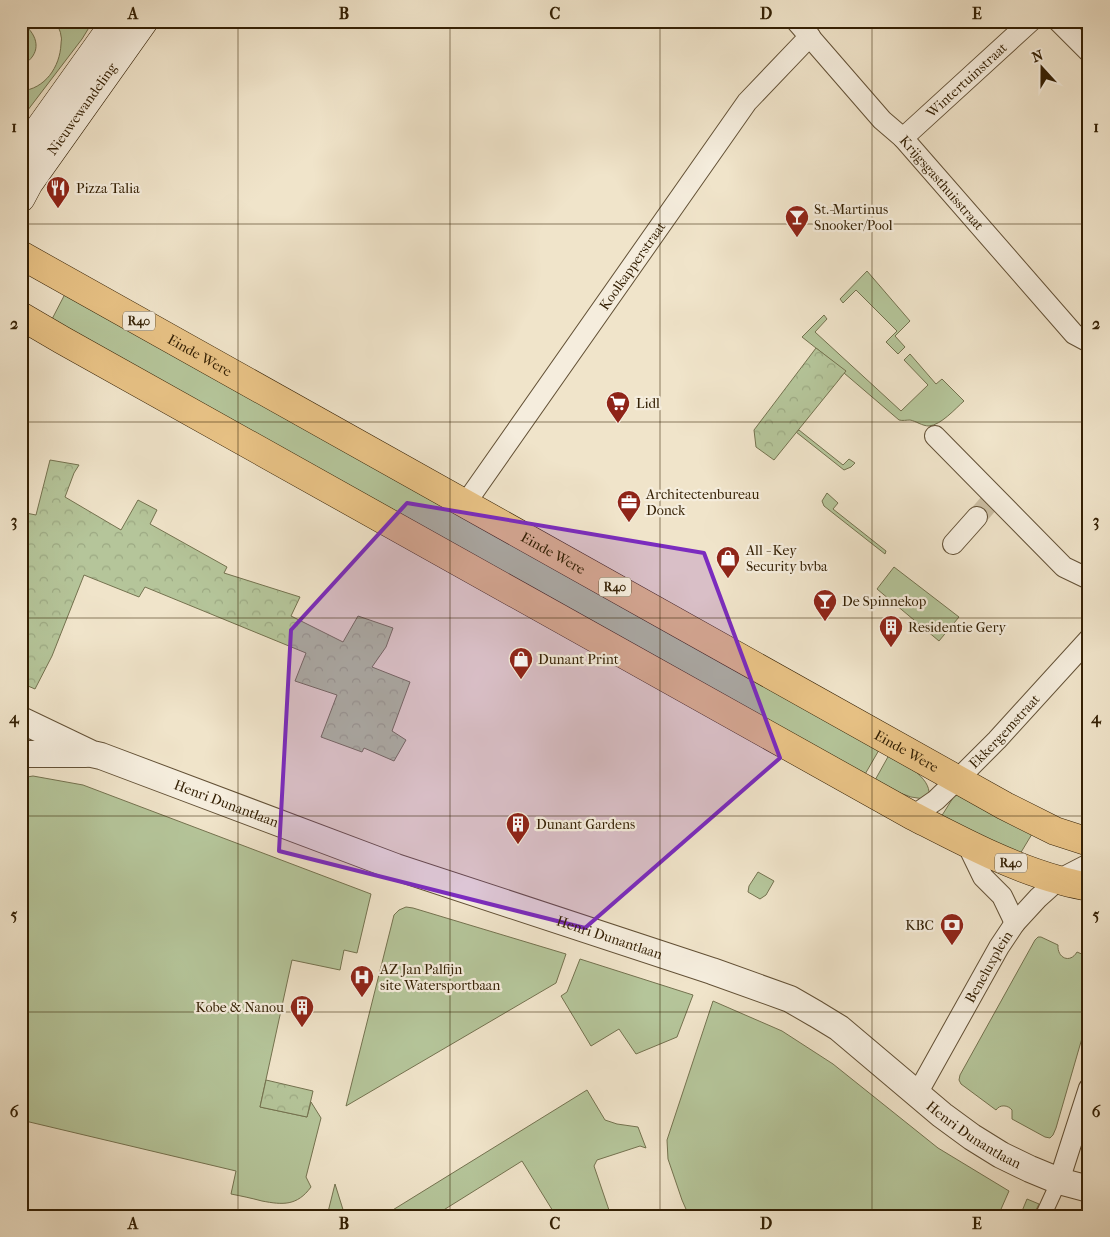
<svg xmlns="http://www.w3.org/2000/svg" width="1110" height="1237" font-family="'IM FELL French Canon',serif">
<style>
.green{fill:#b5c59a;stroke:#74724f}
.forest{fill:url(#forest-crowns);stroke:#74724f}
.lines{fill:none;stroke-linecap:round;stroke-linejoin:round}
.minor-tunnel{stroke:#cabda2;stroke-width:20;stroke-dasharray:20 10;stroke-linecap:butt}
.pedestrian-casing{stroke:#635136;stroke-width:17}
.minor-casing{stroke:#635136;stroke-width:22}
.tertiary-casing{stroke:#635136;stroke-width:28}
.secondary-casing{stroke:#342004;stroke-width:29}
.primary-casing{stroke:#342004;stroke-width:29}
.pedestrian{stroke:#f5eddd;stroke-width:15}
.minor{stroke:#f5eddd;stroke-width:20}
.tertiary{stroke:#f5eddd;stroke-width:26}
.secondary{stroke:#f5eddd;stroke-width:28}
.primary{stroke:#e8c285;stroke-width:28}
.marked{fill:#7b2cbf;fill-opacity:0.2;stroke:#7b2cbf;stroke-width:4;stroke-linejoin:round}
.grid{fill:none;stroke:#342004;stroke-width:1;stroke-opacity:0.55}
.labels{text-anchor:middle;stroke-width:4.5;stroke-linejoin:round;paint-order:stroke}
.shield{fill:#f5eddd;stroke:#6e5e45;stroke-width:1}
.shield-label{font-size:12px;font-weight:bold;fill:#342004}
.street-label{font-size:14px;fill:#342004;stroke:#f5eddd}
.poi-label{font-size:14px;fill:#342004;stroke:#f5eddd;text-anchor:start}
.neatline{fill:none;stroke:#342004;stroke-width:2}
.grid-label{font-size:16px;text-anchor:middle;font-weight:bold;fill:#342004}
</style>
<defs>
<pattern id="forest-crowns" width="20" height="18" patternUnits="userSpaceOnUse" patternTransform="scale(1.25)"><rect width="20" height="18" fill="#b5c59a"/><path d="M2 6a3 3 0 1 1 6 0M12 15a3 3 0 1 1 6 0" fill="none" stroke="#9ca983"/></pattern>
</defs>
<rect width="100%" height="100%" fill="#f0e4ca"/>
<filter id="stains"><feTurbulence type="fractalNoise" baseFrequency=".004" numOctaves="4"/><feColorMatrix values="0 0 0 0 .2 0 0 0 0 .09 0 0 0 0 .02 0 0 0 .5 -.17"/></filter>
<radialGradient id="worn" r=".72"><stop offset=".6" stop-color="#630" stop-opacity="0"/><stop offset="1" stop-color="#630" stop-opacity=".3"/></radialGradient>
<!-- green -->
<path class="green" d="M26,21H32L28,28C41,42 38,57 21,66V27Z
M56,21H91L90,26L82,39L21,119V91C45,89 60,67 61,44C61,41 62,39 61,36C61,31 57,26 56,21Z
M867,271L910,321L895,336L905,347L898,354L886,342L897,331L856,290L843,303L840,299Z
M65,294L879,750L864,776L51,321Z
M824,315L827,319L815,332L901,411L928,385L904,360L910,354L936,384L942,379L964,401C955,409 941,425 929,426C922,426 916,421 910,420C906,420 903,421 899,420L844,373L845,371L802,337Z
M799,430L843,465L849,459L855,463L851,467L844,470L796,432Z
M827,493L838,503L833,509L886,551L885,554L824,506L822,501Z
M894,567L959,617L939,641L877,589Z
M889,755C902,762 931,777 929,795L924,799L911,797L900,793L874,782Z
M33,776L83,785L371,894L357,953L344,950L340,970L292,960L260,1107L307,1117L311,1102L321,1118L306,1177L311,1187C297,1206 283,1205 262,1201C251,1198 241,1196 231,1194L236,1171L21,1120V778Z
M956,793L1032,834L1020,854L941,817Z
M758,872L774,881L766,895L760,899L748,892L749,886Z
M406,907L413,908L566,954L556,983L346,1106L394,915L399,910Z
M1038,937H1041L1058,945C1057,958 1070,964 1077,952L1089,957V1014L1056,1128L1053,1135L1050,1138L1045,1137L1012,1119V1110C1008,1105 1000,1104 996,1110L961,1084L959,1080L960,1075L1035,940Z
M580,959L693,995L677,1037L636,1054L619,1029L591,1046L561,996L567,992Z
M713,1001L782,1031L833,1064L938,1148L1009,1191L998,1216H689L682,1200L668,1159L667,1140Z
M587,1090L605,1120L617,1124L638,1127L646,1148L640,1146L597,1160L594,1166L611,1216H556L522,1161L434,1216H383Z
M335,1184L345,1216H327Z
M1027,1199L1039,1204L1033,1216H1020Z"/>
<!-- forest -->
<path class="forest" d="M816,348L846,371L774,460L756,447L754,430Z
M50,460L79,465L74,473L65,497L121,530L138,500L157,510L150,524L227,567L224,573L300,597L291,616L343,642L358,616L393,628L386,647L372,667L410,682L392,731L406,740L394,761L364,748L362,752L321,737L337,695L295,681L306,653L145,587L139,597L84,575L52,656L35,689L21,683V512L36,515Z
M266,1080L313,1091L307,1117L260,1107Z"/>
<g class="lines">
<!-- minor-tunnel -->
<path class="minor-tunnel" d="M977,517L990,502"/>
<!-- pedestrian casing -->
<g class="pedestrian-casing">
<path id="pedestrian" d="M1043,1216L1059,1181"/>
</g>
<!-- minor casing -->
<g class="minor-casing">
<g id="minor">
<path id="s1" d="M796,21L882,120L903,138L1074,334L1089,342"/>
<path d="M1058,21L1089,52"/>
<path id="s2" d="M903,138L1031,21"/>
<path d="M935,436L1064,567L1089,579"/>
<path id="s3" d="M465,504L747,102L810,36"/>
<path d="M953,544L977,517"/>
<path id="s4" d="M913,816L936,800L967,770L997,740L1089,639"/>
<path d="M966,842L983,877L1002,896L1015,923"/>
<path id="s5" d="M917,1094L999,947L1015,923L1038,898L1058,880L1089,864"/>
<path d="M1059,1181L1089,1088"/>
</g>
</g>
<!-- tertiary casing -->
<g class="tertiary-casing">
<g id="tertiary">
<path id="s6" d="M21,720L92,754L101,756L396,867L712,971L790,999L816,1014L839,1028L942,1115L972,1137L1001,1155L1030,1169L1059,1181L1089,1189"/>
<path d="M21,754H86"/>
</g>
</g>
<!-- secondary casing -->
<g class="secondary-casing">
<g id="secondary">
<path d="M21,154L116,21"/>
<path id="s7" d="M21,198L29,183L144,21"/>
</g>
</g>
<!-- primary casing -->
<g class="primary-casing">
<g id="primary">
<path id="s8" d="M21,255L1005,806L1055,831L1089,842"/>
<path d="M21,316L62,340L913,816C960,840 1008,866 1059,880C1068,883 1079,885 1089,887"/>
</g>
</g>
<!-- pedestrian -->
<use href="#pedestrian" class="pedestrian"/>
<!-- minor -->
<use href="#minor" class="minor"/>
<!-- tertiary -->
<use href="#tertiary" class="tertiary"/>
<!-- secondary -->
<use href="#secondary" class="secondary"/>
<!-- primary -->
<use href="#primary" class="primary"/>
</g>
<!-- marked area -->
<path class="marked" d="M407,503L704,553L780,758L585,928L279,851L291,630Z"/>
<!-- grid -->
<path class="grid" d="M238,21V1216M450,21V1216M660,21V1216M872,21V1216M21,224H1089M21,422H1089M21,618H1089M21,816H1089M21,1012H1089"/>
<!-- icons -->
<defs>
<g id="restaurant-pin" transform="scale(1.25)"><path d="M0 17L-7.5 6A9.5 9.5 0 1 1 7.5 6Z" fill="#8f2418" stroke="#f5eddd"/><path d="M-5-6h1v4h1v-4h1v4h1v-4h1v5L-1.5 .5V6h-2V.5L-5-1ZM5-6V6H3V1.5H1.5Q1.5-4 5-6Z" fill="#fff"/></g>
<g id="bar-pin" transform="scale(1.25)"><path d="M0 17L-7.5 6A9.5 9.5 0 1 1 7.5 6Z" fill="#8f2418" stroke="#f5eddd"/><path d="M-6-5H6L.8 .8V4.5H3.5V6h-7V4.5H-.8V.8Z" fill="#fff"/></g>
<g id="supermarket-pin" transform="scale(1.25)"><path d="M0 17L-7.5 6A9.5 9.5 0 1 1 7.5 6Z" fill="#8f2418" stroke="#f5eddd"/><path d="M-6-5.5h2.5l.6 2H6L4.5 2H-2.5L-4.4-4H-6ZM-1.5 3.2a1.3 1.3 0 1 0 .1 0ZM3 3.2a1.3 1.3 0 1 0 .1 0Z" fill="#fff"/></g>
<g id="office-pin" transform="scale(1.25)"><path d="M0 17L-7.5 6A9.5 9.5 0 1 1 7.5 6Z" fill="#8f2418" stroke="#f5eddd"/><path d="M-6-3h4V-5.5h4V-3h4V5H-6ZM-1-4.5V-3h2v-1.5ZM-6 0V1H6V0Z" fill="#fff"/></g>
<g id="shop-pin" transform="scale(1.25)"><path d="M0 17L-7.5 6A9.5 9.5 0 1 1 7.5 6Z" fill="#8f2418" stroke="#f5eddd"/><path d="M-5-2.5h2.3a2.7 3.5 0 0 1 5.4 0H5L5.5 6h-11ZM-1.5-2.5h3a1.5 2.3 0 0 0-3 0Z" fill="#fff"/></g>
<g id="building-pin" transform="scale(1.25)"><path d="M0 17L-7.5 6A9.5 9.5 0 1 1 7.5 6Z" fill="#8f2418" stroke="#f5eddd"/><path d="M-4-6H4V6H1V3H-1V6H-4ZM-2.5-4.3h1.7v1.8h-1.7ZM.8-4.3h1.7v1.8H.8ZM-2.5-1h1.7V.8h-1.7ZM.8-1h1.7V.8H.8Z" fill="#fff"/></g>
<g id="bank-pin" transform="scale(1.25)"><path d="M0 17L-7.5 6A9.5 9.5 0 1 1 7.5 6Z" fill="#8f2418" stroke="#f5eddd"/><path d="M-6-4H6V4H-6ZM0-2.3a2.3 2.3 0 1 0 0 4.6a2.3 2.3 0 1 0 0-4.6Z" fill="#fff"/></g>
<g id="hospital-pin" transform="scale(1.25)"><path d="M0 17L-7.5 6A9.5 9.5 0 1 1 7.5 6Z" fill="#8f2418" stroke="#f5eddd"/><path d="M-5-5h3v3.5h4V-5h3V5h-3V1.5h-4V5h-3Z" fill="#fff"/></g>
</defs>
<g fill-rule="evenodd">
<use href="#restaurant-pin" x="58" y="188"/>
<use href="#bar-pin" x="797" y="217"/>
<use href="#supermarket-pin" x="618" y="403"/>
<use href="#office-pin" x="629" y="502"/>
<use href="#shop-pin" x="728" y="558"/>
<use href="#bar-pin" x="825" y="601"/>
<use href="#building-pin" x="891" y="627"/>
<use href="#shop-pin" x="521" y="659"/>
<use href="#building-pin" x="518" y="824"/>
<use href="#bank-pin" x="952" y="925"/>
<use href="#hospital-pin" x="362" y="977"/>
<use href="#building-pin" x="302" y="1007"/>
</g>
<g class="labels">
<!-- shield labels -->
<g class="shield">
<rect x="123" y="311.5" width="32" height="19" rx="4"/>
<rect x="599" y="577.5" width="32" height="19" rx="4"/>
<rect x="995" y="853.5" width="32" height="19" rx="4"/>
</g>
<g class="shield-label">
<text x="139" y="325">R40</text>
<text x="615" y="591">R40</text>
<text x="1011" y="867">R40</text>
</g>
<!-- street labels -->
<g class="street-label">
<text dy="5" stroke="none"><textPath href="#s2" startOffset="86">Wintertuinstraat</textPath></text>
<text dy="5" stroke="none"><textPath href="#s7" startOffset="108">Nieuwewandeling</textPath></text>
<text dy="5" stroke="none"><textPath href="#s1" startOffset="218">Krijgsgasthuisstraat</textPath></text>
<text dy="5" stroke="none"><textPath href="#s3" startOffset="291">Koolkapperstraat</textPath></text>
<text dy="5" stroke="none"><textPath href="#s8" startOffset="205">Einde Were</textPath></text>
<text dy="5" stroke="none"><textPath href="#s8" startOffset="610">Einde Were</textPath></text>
<text dy="5" stroke="none"><textPath href="#s4" startOffset="125">Ekkergemstraat</textPath></text>
<text dy="5" stroke="none"><textPath href="#s8" startOffset="1015">Einde Were</textPath></text>
<text dy="5" stroke="none"><textPath href="#s6" startOffset="222">Henri Dunantlaan</textPath></text>
<text dy="5" stroke="none"><textPath href="#s6" startOffset="628">Henri Dunantlaan</textPath></text>
<text dy="5" stroke="none"><textPath href="#s5" startOffset="146">Beneluxplein</textPath></text>
<text dy="5" stroke="none"><textPath href="#s6" startOffset="1048">Henri Dunantlaan</textPath></text>
</g>
<!-- poi labels -->
<g class="poi-label">
<text x="76" y="193">Pizza Talia</text>
<text x="814" y="214">St.-Martinus<tspan x="814" dy="16">Snooker/Pool</tspan></text>
<text x="636" y="408">Lidl</text>
<text x="646" y="499">Architectenbureau<tspan x="646" dy="16">Donck</tspan></text>
<text x="746" y="555">All - Key<tspan x="746" dy="16">Security bvba</tspan></text>
<text x="842" y="606">De Spinnekop</text>
<text x="908" y="632">Residentie Gery</text>
<text x="538" y="664">Dunant Print</text>
<text x="536" y="829">Dunant Gardens</text>
<text x="934" y="930" text-anchor="end">KBC</text>
<text x="380" y="974">AZ Jan Palfijn<tspan x="380" dy="16">site Watersportbaan</tspan></text>
<text x="284" y="1012" text-anchor="end">Kobe &amp; Nanou</text>
</g>
</g>
<!-- margin -->
<rect width="1110" height="1237" fill="none" stroke="#f0e4ca" stroke-width="55"/>
<!-- north arrow -->
<g transform="translate(1042 68) rotate(339)" stroke="#f5eddd" stroke-width="4" paint-order="stroke">
<path d="M0-4L9 19L0 12L-9 19Z" fill="#342004"/>
<text y="-8" font-size="14" font-weight="bold" text-anchor="middle" fill="#342004">N</text>
</g>
<rect x="28" y="28" width="1054" height="1182" class="neatline"/>
<g class="grid-label">
<text x="133" y="19">A</text>
<text x="344" y="19">B</text>
<text x="555" y="19">C</text>
<text x="766" y="19">D</text>
<text x="977" y="19">E</text>
<text x="14" y="132">1</text>
<text x="1096" y="132">1</text>
<text x="14" y="329">2</text>
<text x="1096" y="329">2</text>
<text x="14" y="526">3</text>
<text x="1096" y="526">3</text>
<text x="14" y="723">4</text>
<text x="1096" y="723">4</text>
<text x="14" y="920">5</text>
<text x="1096" y="920">5</text>
<text x="14" y="1117">6</text>
<text x="1096" y="1117">6</text>
<text x="133" y="1229">A</text>
<text x="344" y="1229">B</text>
<text x="555" y="1229">C</text>
<text x="766" y="1229">D</text>
<text x="977" y="1229">E</text>
</g>
<rect width="100%" height="100%" filter="url(#stains)"/>
<rect width="100%" height="100%" fill="url(#worn)"/>
</svg>
